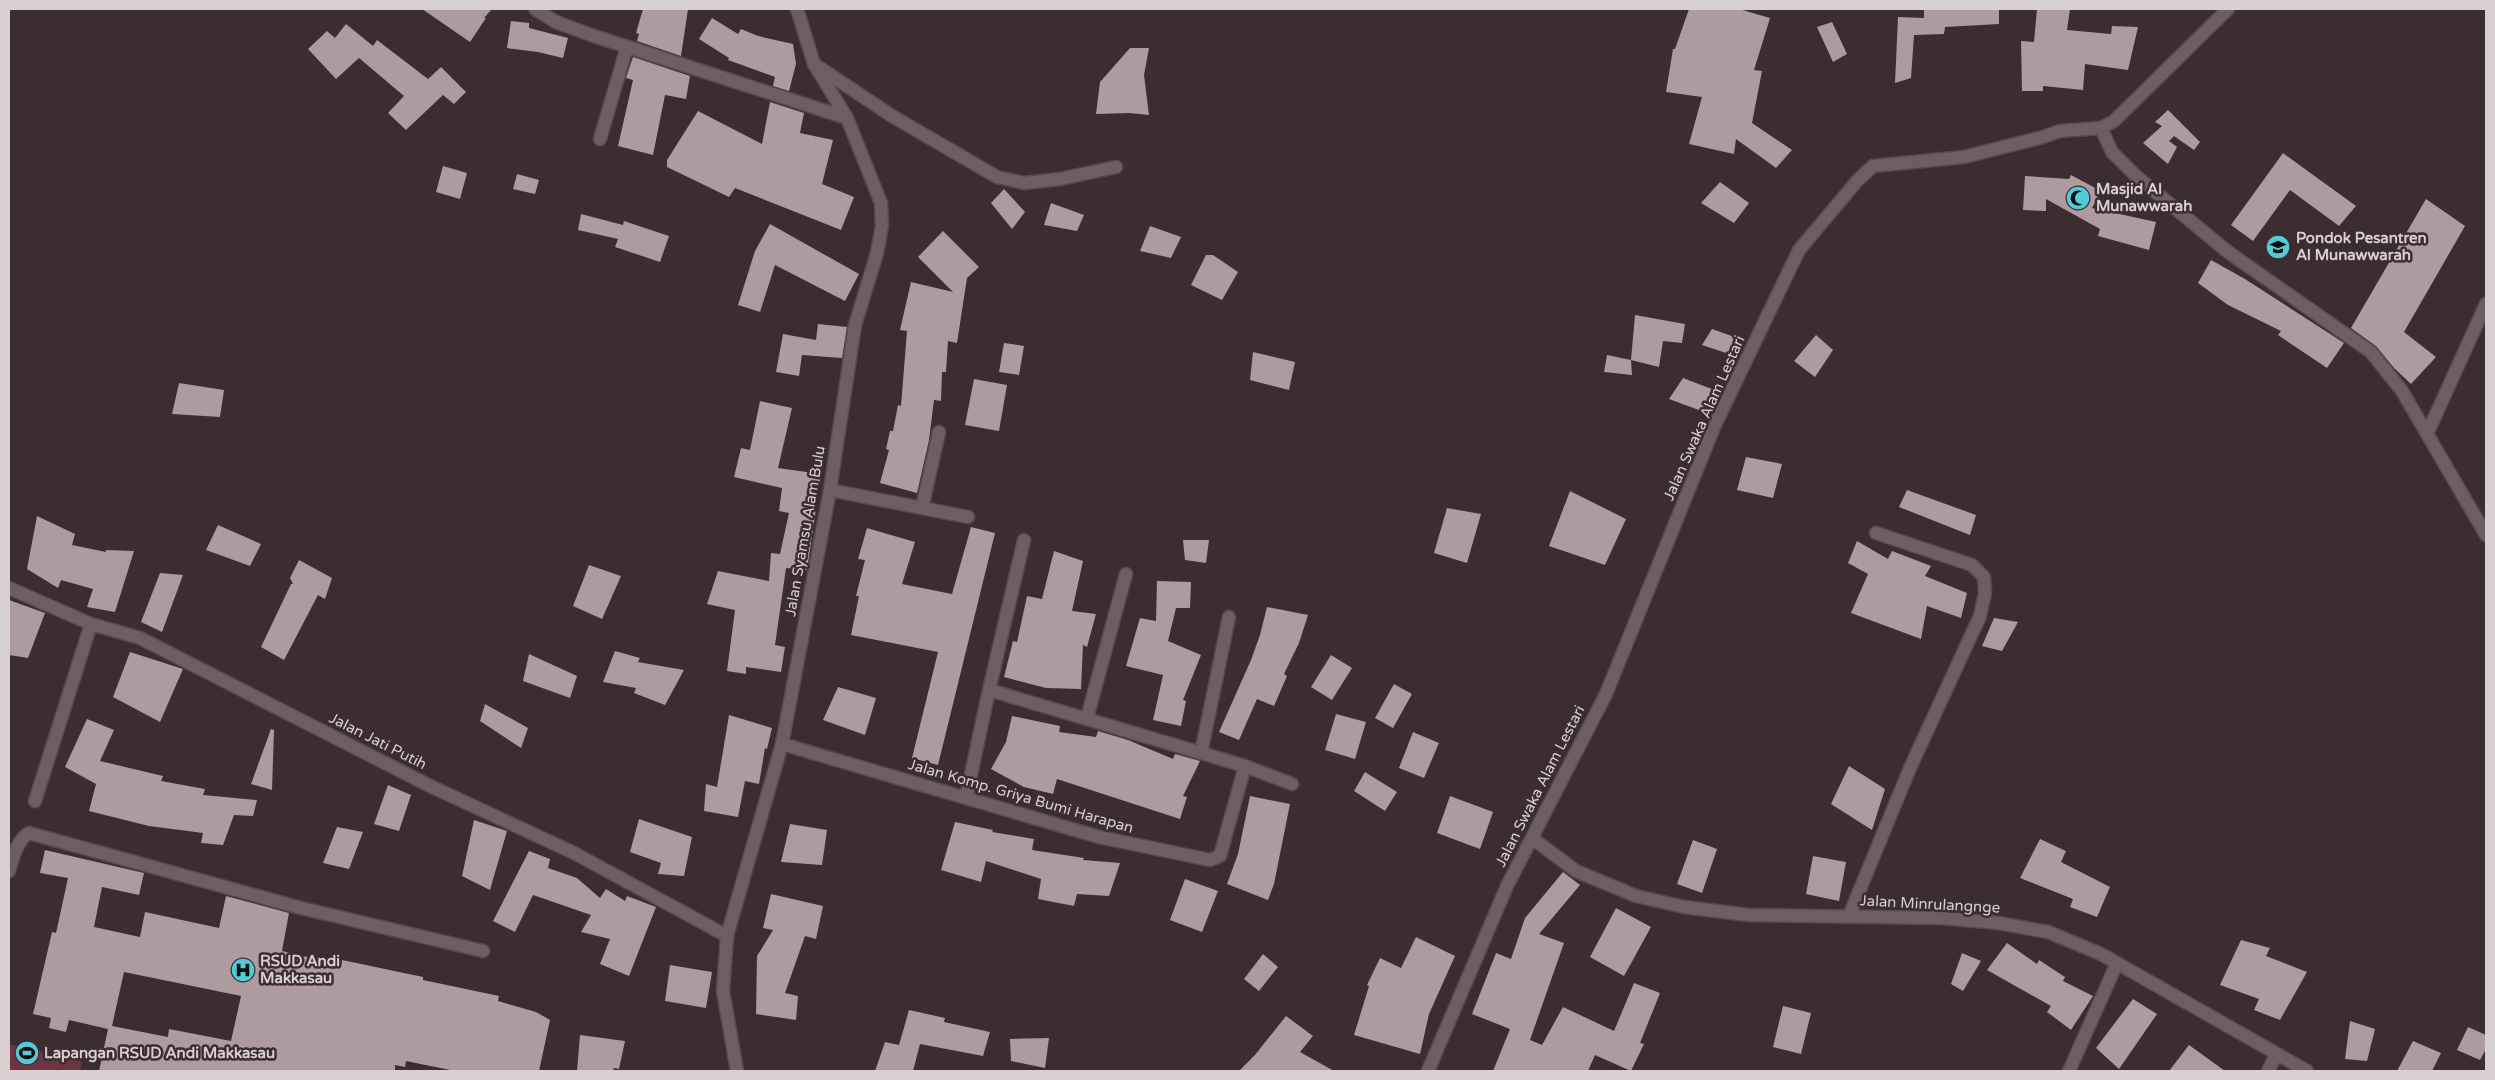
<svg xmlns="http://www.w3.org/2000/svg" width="2495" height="1080" font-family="'Varela Round',sans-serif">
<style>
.green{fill:#6b3544}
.building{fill:#ad9b9f;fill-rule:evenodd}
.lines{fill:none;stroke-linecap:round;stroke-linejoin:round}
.minor-casing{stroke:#554a4c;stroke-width:15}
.tertiary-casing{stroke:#554a4c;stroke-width:15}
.minor{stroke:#6e5e61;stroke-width:12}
.tertiary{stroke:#6e5e61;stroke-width:12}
.labels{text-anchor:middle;stroke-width:5;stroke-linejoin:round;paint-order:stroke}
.poi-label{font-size:15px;font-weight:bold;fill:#d9cfd1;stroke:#3b2d30;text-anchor:start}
.street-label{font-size:15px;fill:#d9cfd1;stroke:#3b2d30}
</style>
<rect width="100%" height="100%" fill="#3b2d30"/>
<!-- green -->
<path class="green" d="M9,1044L82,1061L80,1071H9Z"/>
<!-- building -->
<path class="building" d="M422,9H492L484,18H486L470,42Z
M643,9H688L681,56L637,41L639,34L636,33Z
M1689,9H1739L1770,18L1754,70L1762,71L1752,123L1792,150L1776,168L1736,139L1734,154L1689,144L1702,97L1666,92L1673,49H1675Z
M1924,9H1999V24L1945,27L1944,34L1914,35L1911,78L1895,83L1898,17L1924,18Z
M2037,9H2070L2067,30L2111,34L2112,26L2138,27L2128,70L2085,64L2083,90L2043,86V91H2022L2021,41L2034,42Z
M712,18L738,34L741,29L758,36L793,44L796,64L789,91L773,86L775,77L728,60L729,58L699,39Z
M511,21L529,23V28L568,38L563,58L538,52L507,48Z
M1832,22L1847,54L1833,62L1817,27Z
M346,24L373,46L377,40L428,79L441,67L466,92L454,104L443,95L406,130L388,113L404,96L359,58L336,79L308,49L327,31L335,38Z
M1130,48H1149L1144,75L1149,115L1129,113L1096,114L1100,82Z
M633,57L690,76L686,99L665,95L653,155L618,146L633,80L626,78Z
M770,102L804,113L800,133L833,140L822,184L854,197L841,230L735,188L729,197L667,167V160L698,111L762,144Z
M2168,110L2200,142L2194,150L2174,136L2169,141L2177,147L2168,164L2143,143L2162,126L2155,122Z
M2283,153L2356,206L2339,226L2290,190L2253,241L2231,225Z
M443,166L467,173L460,199L436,192Z
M517,174L539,180L535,194L513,189Z
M2071,175L2101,191L2092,208L2156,222L2149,250L2098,236L2100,229L2046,199V211L2023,210L2025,176L2069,179Z
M1720,182L1749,203L1734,223L1701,203Z
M1004,189L1025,212L1012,229L991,203Z
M2426,199L2465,226L2404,332L2436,357L2411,384L2394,368L2376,346L2351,328Z
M1051,203L1084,215L1077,231L1044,225Z
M581,214L623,225L624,221L669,236L660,262L615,247L618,239L578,230Z
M770,224L859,274L845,301L775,265L760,312L738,305L755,251Z
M1150,226L1181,237L1171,258L1140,251Z
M943,231L979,267L967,278L957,343L948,341L946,372H942L941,401L934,400L929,440L917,493L880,483L889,450L886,449L890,431H893L898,405L901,406L907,331L900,330L911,282L953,292L918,257Z
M1206,255H1213L1238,272L1222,300L1191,285Z
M2211,260L2245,279L2344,343L2327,368L2278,335L2281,331L2228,305L2198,283Z
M1635,315L1685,324L1682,343L1663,341L1659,367L1631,360Z
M818,324L847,327L842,358L802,355L799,376L776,372L783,334L816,340Z
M1712,329L1743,340L1732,355L1702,345Z
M1816,335L1833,350L1815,377L1794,361Z
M1004,343L1024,346L1019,375L999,372Z
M1253,352L1295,362L1289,390L1250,380Z
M1607,355L1631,360L1632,375L1604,372Z
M1683,378L1717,391L1707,413L1669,399Z
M974,379L1007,385L999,431L965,425Z
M179,383L224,390L220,417L172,414Z
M760,401L792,408L778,468L821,474L807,570L786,568L775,645L785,647L781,672L746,667V674L727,671L735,610L707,604L718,571L769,581L771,553L780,554L789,513L779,511L782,488L734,477L741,448L750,450Z
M1746,457L1782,464L1773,498L1737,490Z
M1907,490L1976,515L1970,535L1899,507Z
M1570,491L1626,519L1605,565L1549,546Z
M1447,508L1481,514L1467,563L1434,553Z
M37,516L75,534L72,545L106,552V550L134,551L115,612L87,607L93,589L61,580L58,588L27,569Z
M218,525L261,544L250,566L206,550Z
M971,527L995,533L938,765L912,758L938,652L851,635L859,596H856L865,560L858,559L867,528L915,542L902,584L952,594Z
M1183,540H1209L1206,563L1185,560Z
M1857,541L1888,559L1892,551L1931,566L1925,576L1967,593L1961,618L1927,606L1921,639L1851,613L1868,574L1848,563Z
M1054,551L1083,561L1072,611L1096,614L1087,647L1083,645L1081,689L1046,688L1004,677L1013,641L1017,642L1027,596L1042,599Z
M299,560L332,578L325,599L318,595L284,660L261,647L291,584H293L290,578Z
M589,565L621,576L602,619L573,606Z
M160,573L183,575L162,632L141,622Z
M1157,581L1191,582L1190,608H1176L1168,641L1201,655L1183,700L1186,701L1181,726L1153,720L1163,675L1126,666L1140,618L1156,621Z
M9,600L45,613L28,658L9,655Z
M1267,607L1308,615L1299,643L1284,674L1287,676L1274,706L1257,699L1239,740L1219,732L1251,660L1260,635Z
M1994,618L2018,622L2002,651L1982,646Z
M615,651L640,658L638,662L684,670L665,705L634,693L636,688L603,682Z
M130,652L183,669L160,722L113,697Z
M529,654L577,676L570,698L523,681Z
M1331,655L1352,668L1332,700L1311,687Z
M1394,684L1412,694L1393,728L1375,718Z
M838,687L876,698L865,735L823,720Z
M485,704L528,728L521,748L480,721Z
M1336,714L1366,722L1355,759L1325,750Z
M729,715L772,728L767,749L765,748L759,784L745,781L738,817L704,811L706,784L717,787Z
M1012,716L1060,726L1059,732L1096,737L1098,731L1128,740L1173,759L1175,754L1200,761L1183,796L1187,797L1180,819L1057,779L1053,794L1024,787L991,769L1006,742Z
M87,719L114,730L100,761L163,776L161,781L205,789L203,795L257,800L253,816L234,815L223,845L201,843L203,833L149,826L89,811L96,784L65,767Z
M271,729L274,730L272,790L251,784Z
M1413,732L1439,743L1424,778L1399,768Z
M1849,766L1885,789L1872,830L1831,804Z
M1365,772L1397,792L1385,811L1354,791Z
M388,785L411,795L399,831L374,824Z
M1250,796L1290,804L1274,884L1268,900L1227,884L1238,854Z
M1450,796L1493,812L1480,849L1437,833Z
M639,819L692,837L684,876L658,874L661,863L630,852Z
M474,820L507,831L490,890L462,876Z
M955,822L993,830L992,832L1034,839L1032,850L1084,858L1083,860L1120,863L1109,896L1077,894L1074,906L1038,899L1041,879L986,861L981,882L941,870Z
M790,824L827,830L822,865L781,862Z
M337,827L363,832L349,869L323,863Z
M2040,839L2066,851L2061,862L2110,887L2097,917L2070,907L2073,899L2020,878Z
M1693,840L1717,849L1702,893L1677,884Z
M45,850L144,873L139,895L102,887L94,927L140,937L145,912L219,928L226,896L289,913L282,951L341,965L342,960L423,977V980L499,996L498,1001L536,1012L550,1020L539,1071H455L406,1061L405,1067L395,1065V1071H99L108,1029L69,1020L66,1032L49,1028L51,1018L33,1014L52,932L56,933L68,878L40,873ZM124,972L241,996L231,1041L169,1029L168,1037L112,1026Z
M529,851L550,859L548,868L577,878L600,898L606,889L625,901L627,896L656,907L629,976L600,964L610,939L581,932L591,915L533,895L515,932L493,921Z
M1813,856L1846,862L1839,901L1806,894Z
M1563,872L1580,885L1539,934L1564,943L1530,1040L1542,1045L1563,1007L1614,1031L1634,983L1660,993L1640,1043L1644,1044L1631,1071L1595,1055L1588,1071H1493L1510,1029L1472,1014L1496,953L1511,959L1525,918Z
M1185,879L1218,891L1202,932L1170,920Z
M771,894L823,906L816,939L805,936L785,993L798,996L796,1020L756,1014L757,956L773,930L763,928Z
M1616,908L1651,927L1624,976L1590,957Z
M1416,937L1455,956L1429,1014L1420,1054L1354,1035L1369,986L1367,985L1380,958L1401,968Z
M2241,940L2270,948L2266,956L2307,972L2280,1020L2254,1010L2259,999L2220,985Z
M2007,943L2037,964L2039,960L2065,977L2063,981L2093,996L2071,1030L2047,1012L2051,1006L1987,970Z
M1962,953L1981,961L1963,991L1951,984Z
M1263,954L1278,967L1259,991L1244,979Z
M670,965L712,972L706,1008L665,1001Z
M2133,999L2157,1014L2119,1069L2096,1048Z
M1783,1006L1811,1013L1801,1054L1773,1047Z
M909,1010L945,1018L944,1022L990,1032L983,1056L920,1044L913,1071H875L885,1042L899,1045Z
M1286,1016L1313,1036L1300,1052L1334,1071H1239L1255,1055Z
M2350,1021L2375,1029L2367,1061L2345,1059Z
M2468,1027L2486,1035V1049L2480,1060L2457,1050Z
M580,1035L625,1041L619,1069L614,1068L613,1071H577Z
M1049,1038L1045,1068L1011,1061L1010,1039Z
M2413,1041L2441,1053L2432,1071H2397Z
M2189,1045L2225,1071H2169Z"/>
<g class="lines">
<!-- minor casing -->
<g class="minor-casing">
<path id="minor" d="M535,9L556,22L594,36L847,118
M814,64L892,116L997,177L1024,183L1060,179L1116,167
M2101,128L2112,152L2136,176L2228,252L2371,352L2402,391L2486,535
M600,139L627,47
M2427,434L2486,304
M830,490L968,517
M922,508L939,432
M9,588L91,624L140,638L430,786L574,853L727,936
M989,690L1024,540
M1087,718L1126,574
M782,744L1099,837L1210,860L1220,856L1245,766
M1201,753L1229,617
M966,798L989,690L1245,766L1292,784
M35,801L91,624
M1532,838L1576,871L1636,896L1684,907L1749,915L1942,918L1998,923L2048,932L2101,954L2307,1071
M9,871C13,858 17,840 29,833L301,908L483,951
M1849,916L1910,768L1980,616L1985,593L1984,577L1972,565L1876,533
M1428,1071L1507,886L1606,694L1715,425L1799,250L1857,181L1873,166L1964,157L2043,137L2060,131L2101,128L2114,121L2228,9
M2069,1071L2117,963
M2268,1071L2276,1055"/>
</g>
<!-- tertiary casing -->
<g class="tertiary-casing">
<path id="tertiary" d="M737,1071L723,991L727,936L782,744L830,490L855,325L877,253L882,226L881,203L847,118L814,64L797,9"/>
</g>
<!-- minor -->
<use href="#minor" class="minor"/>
<!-- tertiary -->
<use href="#tertiary" class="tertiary"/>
</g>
<!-- icons -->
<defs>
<g id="mosque-disc" transform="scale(1.25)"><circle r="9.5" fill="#52cbd8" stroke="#3b2d30"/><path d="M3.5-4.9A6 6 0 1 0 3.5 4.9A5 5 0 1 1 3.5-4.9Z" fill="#111"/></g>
<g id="school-disc" transform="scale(1.25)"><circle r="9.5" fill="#52cbd8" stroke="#3b2d30"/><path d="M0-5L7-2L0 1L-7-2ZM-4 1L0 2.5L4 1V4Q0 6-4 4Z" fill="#111"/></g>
<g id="hospital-disc" transform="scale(1.25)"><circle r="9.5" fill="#52cbd8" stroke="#3b2d30"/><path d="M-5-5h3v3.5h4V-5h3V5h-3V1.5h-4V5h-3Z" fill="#111"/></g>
<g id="stadium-disc" transform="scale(1.25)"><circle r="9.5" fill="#52cbd8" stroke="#3b2d30"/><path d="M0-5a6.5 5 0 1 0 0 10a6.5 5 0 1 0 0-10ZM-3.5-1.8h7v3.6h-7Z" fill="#111"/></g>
</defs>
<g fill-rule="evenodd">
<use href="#mosque-disc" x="2078" y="198"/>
<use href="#school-disc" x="2278" y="247"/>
<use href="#hospital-disc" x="243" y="970"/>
<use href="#stadium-disc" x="27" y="1053"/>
</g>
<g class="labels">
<!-- poi labels -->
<g class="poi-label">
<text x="2096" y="194">Masjid Al<tspan x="2096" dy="17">Munawwarah</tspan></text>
<text x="2296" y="243">Pondok Pesantren<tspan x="2296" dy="17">Al Munawwarah</tspan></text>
<text x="260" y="966">RSUD Andi<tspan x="260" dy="17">Makkasau</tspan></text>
<text x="44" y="1058">Lapangan RSUD Andi Makkasau</text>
</g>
<!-- street labels -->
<g class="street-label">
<text transform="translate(1704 418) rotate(-66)" y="5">Jalan Swaka Alam Lestari</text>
<text transform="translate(805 531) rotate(-80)" y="5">Jalan Syamsu Alam Bulu</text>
<text transform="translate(378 741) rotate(27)" y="5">Jalan Jati Putih</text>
<text transform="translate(1540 786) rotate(-63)" y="5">Jalan Swaka Alam Lestari</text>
<text transform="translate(1021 796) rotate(16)" y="5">Jalan Komp. Griya Bumi Harapan</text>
<text transform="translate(1930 904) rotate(3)" y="5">Jalan Minrulangnge</text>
</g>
</g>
<!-- border -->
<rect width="2495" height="1080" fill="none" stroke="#d9cfd1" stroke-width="20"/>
</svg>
